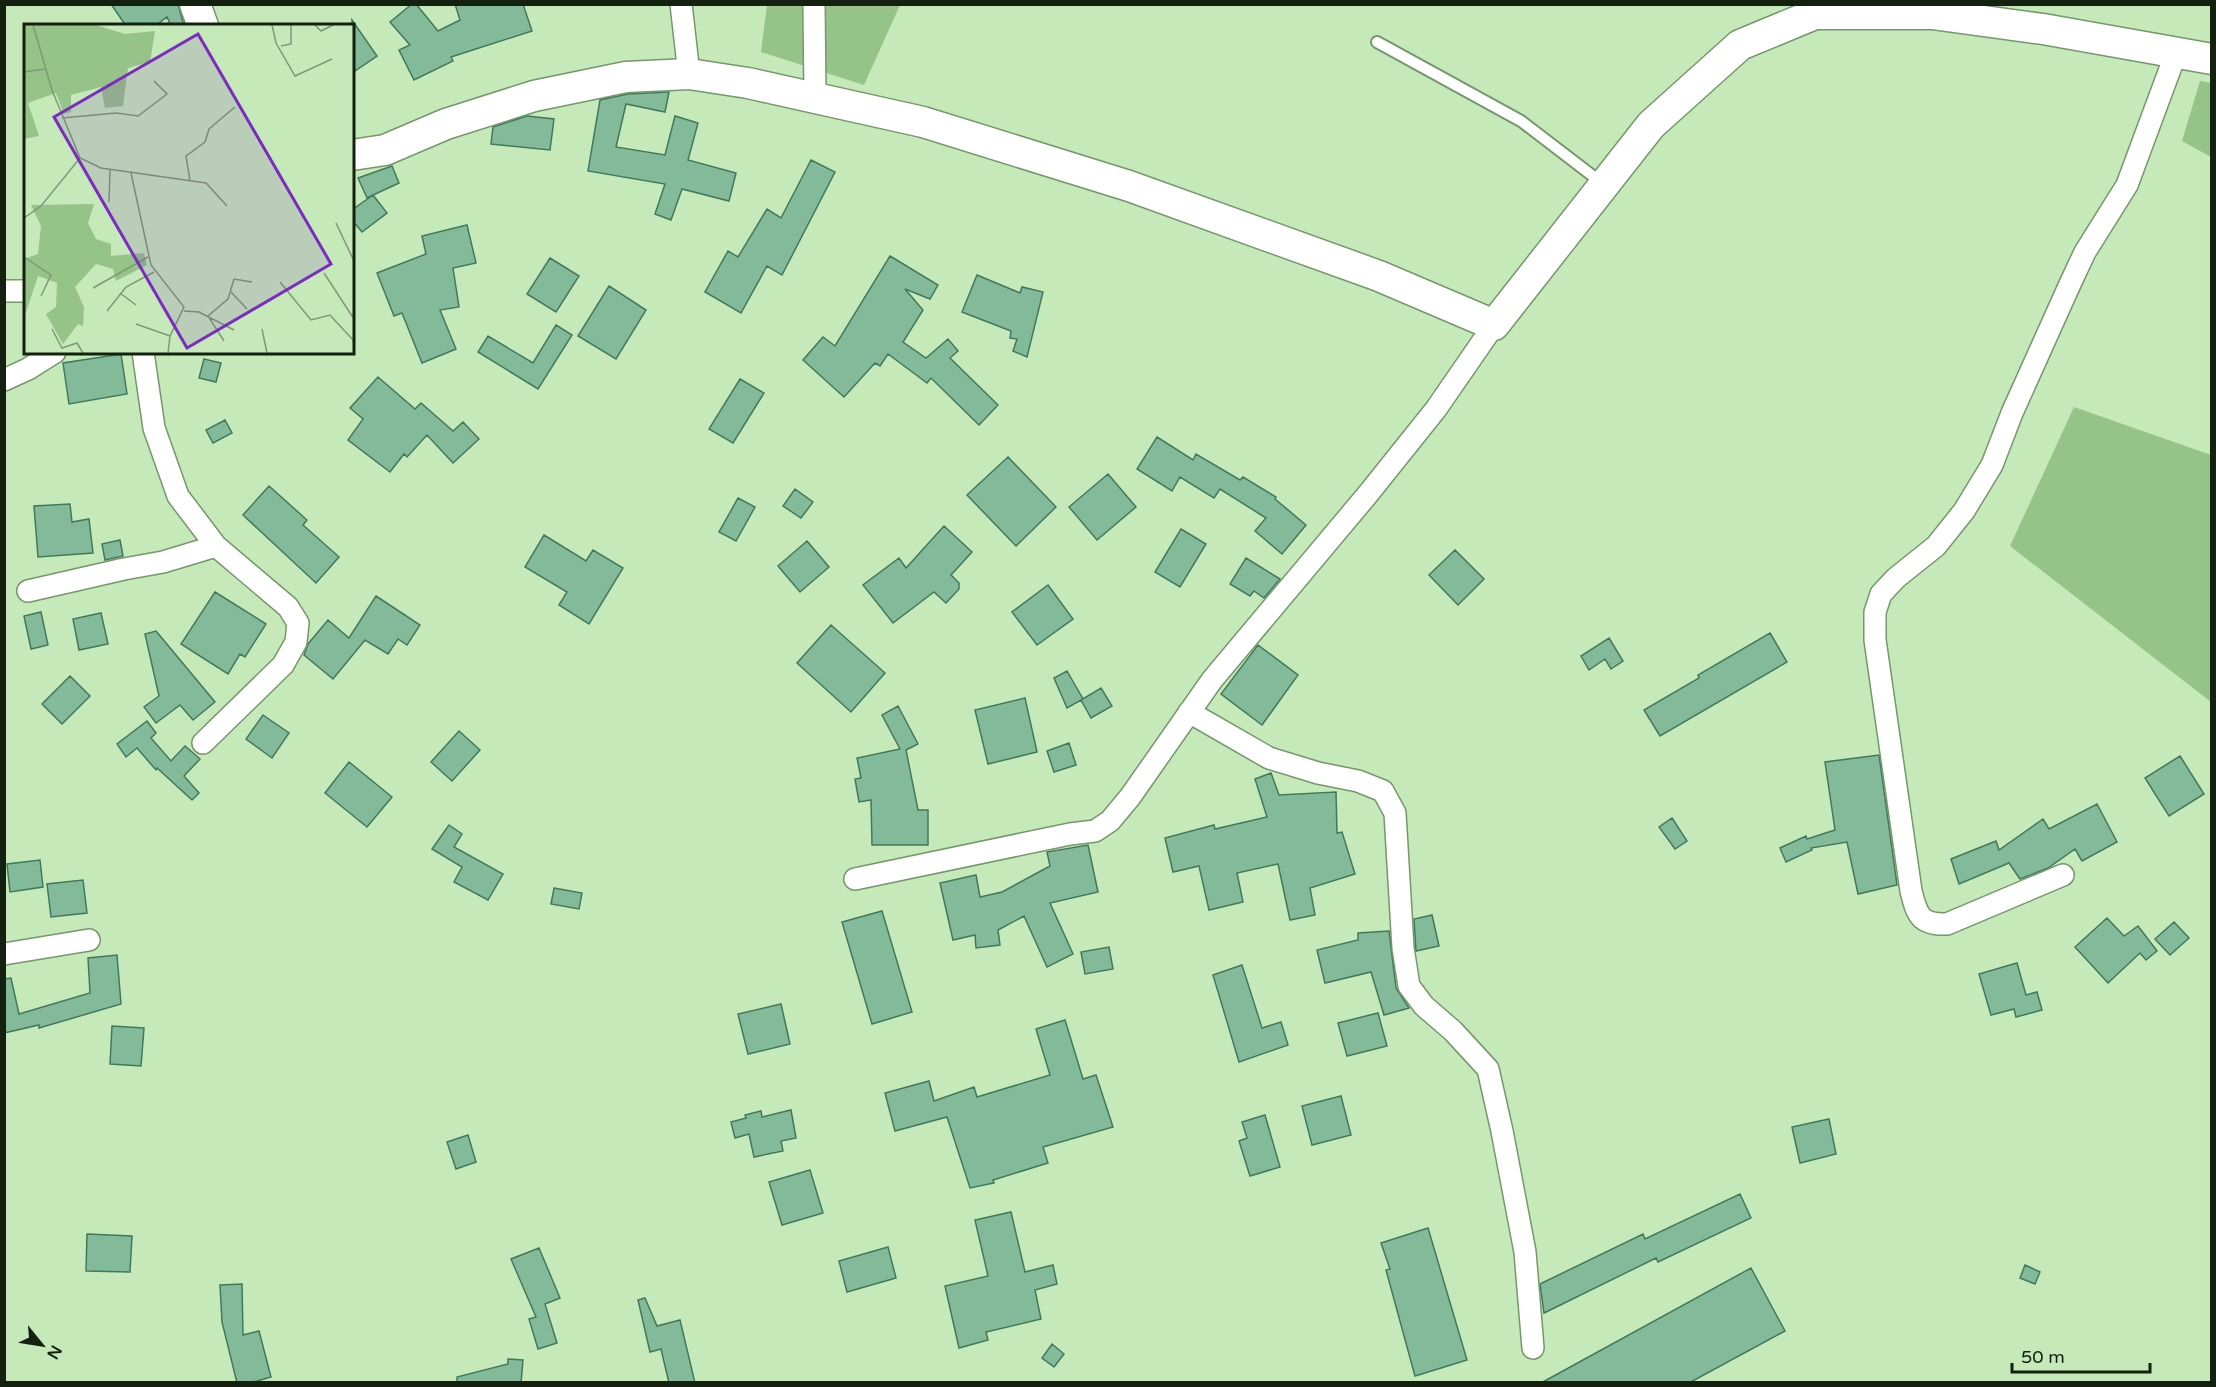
<svg xmlns="http://www.w3.org/2000/svg" width="2216" height="1387" font-family="'Varela Round',sans-serif">
<style>
.green{fill:#96c387}
.building{fill:#83bb9a;stroke:#43795b;stroke-width:1.5}
.lines{fill:none;stroke-linecap:round;stroke-linejoin:round}
.lane-casing{stroke:#76976b;stroke-width:14}
.street-casing{stroke:#76976b;stroke-width:24}
.secondary-casing{stroke:#76976b;stroke-width:33}
.lane{stroke:#fff;stroke-width:10}
.street{stroke:#fff;stroke-width:21}
.secondary{stroke:#fff;stroke-width:30}
.inset-road{fill:none;stroke:#7e9975;stroke-width:1.5}
.view{fill:#7b2cbf;fill-opacity:0.15;stroke:#7b2cbf;stroke-width:3}
.inset-edge{fill:none;stroke:#142110;stroke-width:3}
</style>
<rect width="100%" height="100%" fill="#c5e9b9"/>
<!-- green -->
<path class="green" d="M767,5H900L864,85L761,52Z
M2200,81L2211,83V157L2182,141Z
M2074,407L2211,455V702L2010,546Z"/>
<!-- building -->
<path class="building" d="M111,4H178L184,26H171L167,17L155,26H126Z
M412,4H416L438,31L460,20L455,4H523L532,31L451,57L453,61L414,80L399,50L410,45L390,22Z
M352,20L377,56L352,73Z
M669,92L665,112L626,104L616,147L665,155L675,116L698,123L688,160L736,173L729,201L682,189L671,220L655,214L665,184L588,171L600,100L628,94Z
M527,116L554,119L550,150L491,144L493,127Z
M811,160L835,172L782,275L767,266L741,313L705,292L728,251L738,257L767,209L781,218Z
M392,166L399,183L373,195L387,213L362,232L352,220V210L373,195L367,198L358,178Z
M467,225L476,263L453,268L459,307L440,310L456,349L422,363L402,313L394,316L377,273L426,254L422,236Z
M890,256L938,285L930,299L905,289L923,310L903,342L926,358L948,339L958,351L950,358L998,405L979,425L931,378L927,383L888,354L880,366L875,363L844,397L803,360L823,337L835,346Z
M550,258L579,276L556,312L527,294Z
M977,275L1020,293L1022,287L1043,292L1027,357L1013,351L1017,339L1010,338L1011,331L962,312Z
M609,286L646,310L616,359L578,336Z
M556,325L572,335L538,389L478,352L488,336L533,363Z
M121,354L127,394L69,404L63,363Z
M204,359L221,363L216,382L199,378Z
M378,377L415,409L421,403L453,431L463,422L479,439L453,463L427,435L407,457L404,454L390,472L348,440L363,419L350,408Z
M740,379L764,393L733,443L709,429Z
M225,420L232,433L213,443L206,430Z
M1157,437L1193,460L1196,454L1240,480L1243,477L1276,497L1275,499L1306,525L1282,554L1255,531L1266,518L1220,489L1214,498L1180,477L1172,491L1137,469Z
M1008,457L1056,507L1016,546L967,495Z
M1108,474L1136,507L1097,540L1069,507Z
M269,486L307,520L303,525L339,557L316,583L243,515Z
M795,489L813,502L801,518L783,506Z
M738,498L755,507L736,541L719,532Z
M70,504L72,522L89,519L93,553L38,557L34,506Z
M944,526L972,552L951,575L959,583V589L946,603L934,592L893,623L863,585L899,558L906,568Z
M1181,529L1206,544L1180,587L1155,572Z
M544,535L586,561L593,550L623,568L589,624L559,605L567,592L525,567Z
M120,540L123,556L105,560L102,544Z
M807,541L829,567L800,592L778,566Z
M1455,550L1484,579L1458,605L1429,575Z
M1246,558L1280,579L1264,598L1254,591L1250,596L1230,584Z
M1048,585L1073,619L1037,645L1012,612Z
M215,592L266,624L245,657L240,654L228,674L181,644Z
M376,596L420,625L407,645L398,639L388,654L365,640L333,679L304,655L308,644L328,620L349,638Z
M41,612L48,645L31,649L24,616Z
M101,613L108,644L79,650L73,619Z
M831,625L885,673L851,712L797,663Z
M156,631L215,702L193,720L180,705L156,723L144,707L159,696L145,634Z
M1770,633L1787,662L1660,736L1644,710L1699,678L1698,675Z
M1609,638L1623,661L1611,669L1605,659L1589,670L1581,656Z
M1258,645L1298,675L1262,725L1221,694Z
M1067,671L1083,699L1067,708L1054,678Z
M70,676L90,696L62,724L42,704Z
M1101,688L1112,706L1091,718L1081,700Z
M1025,698L1037,752L988,764L975,710Z
M898,706L918,744L906,750L918,810H928V845H872L871,800L859,802L855,779L861,778L857,758L900,749L882,715Z
M263,715L289,733L272,758L246,739Z
M147,721L156,733L151,738L171,761L185,746L200,759L184,776L199,793L192,800L157,768L156,770L137,748L126,757L117,744Z
M459,731L480,750L452,781L431,762Z
M1069,743L1076,765L1054,772L1047,751Z
M1879,755L1897,885L1858,894L1847,842L1811,848L1812,850L1786,862L1780,848L1806,836L1807,839L1835,830L1825,762Z
M2180,756L2204,794L2169,816L2145,778Z
M349,762L392,797L367,827L325,793Z
M1271,773L1279,795L1336,792L1337,833L1342,832L1355,874L1310,888L1315,915L1290,920L1278,864L1237,873L1243,902L1209,910L1199,866L1173,872L1165,838L1214,825L1215,829L1267,817L1255,779Z
M2097,804L2117,842L2082,861L2075,849L2048,868L2020,879L2009,863L1959,884L1951,859L1996,841L1999,850L2043,819L2049,829Z
M1672,818L1687,841L1675,849L1659,827Z
M449,825L462,834L454,847L503,874L488,900L454,882L462,867L432,849Z
M1088,845L1098,892L1050,903L1073,954L1047,967L1024,916L998,930L1000,945L976,948L975,935L953,940L940,883L976,875L980,897L1002,892L1050,866L1047,852Z
M40,860L43,887L10,892L7,864Z
M83,880L87,913L51,917L47,884Z
M554,888L582,893L579,909L551,904Z
M882,911L912,1012L872,1024L842,922Z
M1432,915L1439,946L1416,951L1414,919Z
M2107,918L2124,936L2138,926L2157,951L2146,960L2140,953L2108,983L2075,947Z
M2174,922L2189,938L2170,955L2155,939Z
M1389,931L1396,988L1409,1008L1384,1015L1371,972L1325,983L1317,950L1358,940V933Z
M1109,947L1113,969L1085,974L1081,952Z
M117,955L121,1004L39,1028V1025L4,1033V979L11,978L19,1014L90,993L88,958Z
M2017,963L2026,995L2037,992L2042,1010L2016,1017L2014,1009L1991,1015L1979,974Z
M1242,965L1262,1028L1281,1022L1288,1045L1239,1062L1213,975Z
M781,1004L790,1044L748,1054L738,1014Z
M1378,1013L1387,1046L1347,1056L1338,1023Z
M1065,1020L1083,1079L1096,1075L1113,1127L1043,1147L1048,1163L993,1180L994,1183L970,1188L947,1117L895,1131L885,1093L929,1081L934,1101L974,1087L977,1097L1050,1075L1036,1029Z
M112,1026L144,1028L141,1066L110,1064Z
M1341,1096L1351,1135L1312,1145L1302,1106Z
M791,1110L796,1138L781,1141L783,1151L754,1157L749,1134L735,1138L731,1122L746,1118L745,1115L761,1111L762,1117Z
M1265,1115L1280,1167L1250,1176L1239,1141L1247,1138L1242,1122Z
M1829,1119L1836,1154L1800,1163L1792,1127Z
M468,1135L476,1162L456,1169L447,1142Z
M810,1170L823,1213L782,1225L769,1182Z
M1740,1194L1751,1218L1658,1262L1656,1258L1544,1313L1540,1284L1643,1234L1645,1239Z
M1011,1212L1025,1272L1053,1265L1057,1284L1035,1290L1041,1319L986,1332L988,1340L959,1348L945,1286L988,1276L975,1220Z
M1428,1228L1467,1360L1415,1376L1386,1270L1390,1269L1381,1243Z
M87,1234L132,1236L130,1272L86,1271Z
M888,1247L896,1278L847,1292L839,1261Z
M539,1248L560,1298L545,1304L557,1343L538,1349L529,1319L536,1317L511,1259Z
M2025,1265L2040,1272L2035,1284L2020,1278Z
M1751,1268L1785,1331L1689,1383H1541Z
M242,1284L243,1335L259,1331L271,1377L250,1383H237L222,1322L220,1285Z
M645,1298L657,1326L680,1320L695,1383H669L661,1349L650,1352L638,1300Z
M1052,1344L1064,1354L1054,1367L1042,1358Z
M508,1359L523,1360L521,1383H457V1377L508,1364Z"/>
<g class="lines">
<!-- lane casing -->
<g class="lane-casing">
<path id="lane" d="M1377,42L1521,121L1602,183"/>
</g>
<!-- street casing -->
<g class="street-casing">
<path id="street" d="M681,4L689,74
M814,4L815,97
M4,291H26
M143,352L154,428L178,496L216,546L288,607L298,623L296,642L283,665L203,743
M4,380L28,369L55,352
M28,591L124,569L163,562L216,546
M1189,712L1269,758L1318,773L1358,781L1383,791L1395,813L1403,948L1409,986L1424,1006L1453,1031L1488,1069L1502,1131L1525,1252L1533,1348
M2063,875L1947,924C1920,925 1917,915 1911,891L1875,640V612L1881,594L1896,578L1936,546L1964,511L1992,465L2012,413L2070,284L2085,252L2127,185L2176,53
M855,879L1070,834L1095,831L1110,821L1130,797L1212,680L1368,494L1436,409L1494,325
M4,954L89,940"/>
</g>
<!-- secondary casing -->
<g class="secondary-casing">
<path id="secondary" d="M195,4L203,26
M352,155L385,150L446,124L534,96L626,77L689,74L748,83L923,122L1129,186L1379,276L1494,325L1651,125L1740,45L1815,14H1932L2043,29L2212,59"/>
</g>
<!-- lane -->
<use href="#lane" class="lane"/>
<!-- street -->
<use href="#street" class="street"/>
<!-- secondary -->
<use href="#secondary" class="secondary"/>
</g>
<!-- overview -->
<g transform="translate(24 24)">
<rect width="330" height="330" fill="#c5e9b9"/>
<path d="M0,1H72L101,10L131,7L126,38L104,44L99,82L81,84L77,63L47,71V88L40,90L32,69L4,79L15,112L0,115ZM70,180L64,199L72,215L87,220V232L120,229L123,241L92,257L89,245L72,240L51,263L60,283L59,302L54,300L39,320L22,290L32,283L33,259L14,252L0,294V235L14,230L17,202L7,181Z" fill="#96c387"/>
<path class="inset-road" d="M9,1L28,66L56,134L77,144L182,159L203,182M248,1L252,19L271,52L308,35M291,1L297,7L309,1M257,22L267,20V1M0,48L21,45M38,94L92,89L114,92L143,70L130,57M107,149L127,241L160,283L146,312L144,329M166,157L162,132L181,118L185,105L211,83M85,178L86,146M0,194L17,182L56,134M312,199L330,237M0,233L27,251L17,272M300,249L330,295M256,258L287,296L306,291L330,317M69,264L124,233M207,268L223,285M96,269L112,281M83,287L102,263L130,248M160,287L175,288L210,306M112,300L146,312M28,305L38,324L53,319L59,329M238,305L243,329M200,317L184,292L204,275L210,255L228,258"/>
<path class="view" d="M174,10L307,240L163,324L30,93Z"/>
<rect width="330" height="330" class="inset-edge"/>
</g>
<!-- border -->
<rect width="2216" height="1387" fill="none" stroke="#142110" stroke-width="12"/>
<!-- north arrow -->
<g transform="translate(42 1345) rotate(120)" stroke="#c5e9b9" stroke-width="4.5" paint-order="stroke">
<path d="M0-4.5L10 22L0 15L-10 22Z" fill="#142110"/>
<text y="-9" font-size="16" font-weight="bold" text-anchor="middle" fill="#142110">N</text>
</g>
<!-- scale -->
<path d="M2012 1363v9h138v-9" fill="none" stroke="#142110" stroke-width="3"/>
<text x="2021" y="1363" font-size="18" fill="#142110" stroke="#c5e9b9" stroke-width="4.5" paint-order="stroke">50 m</text>
</svg>
